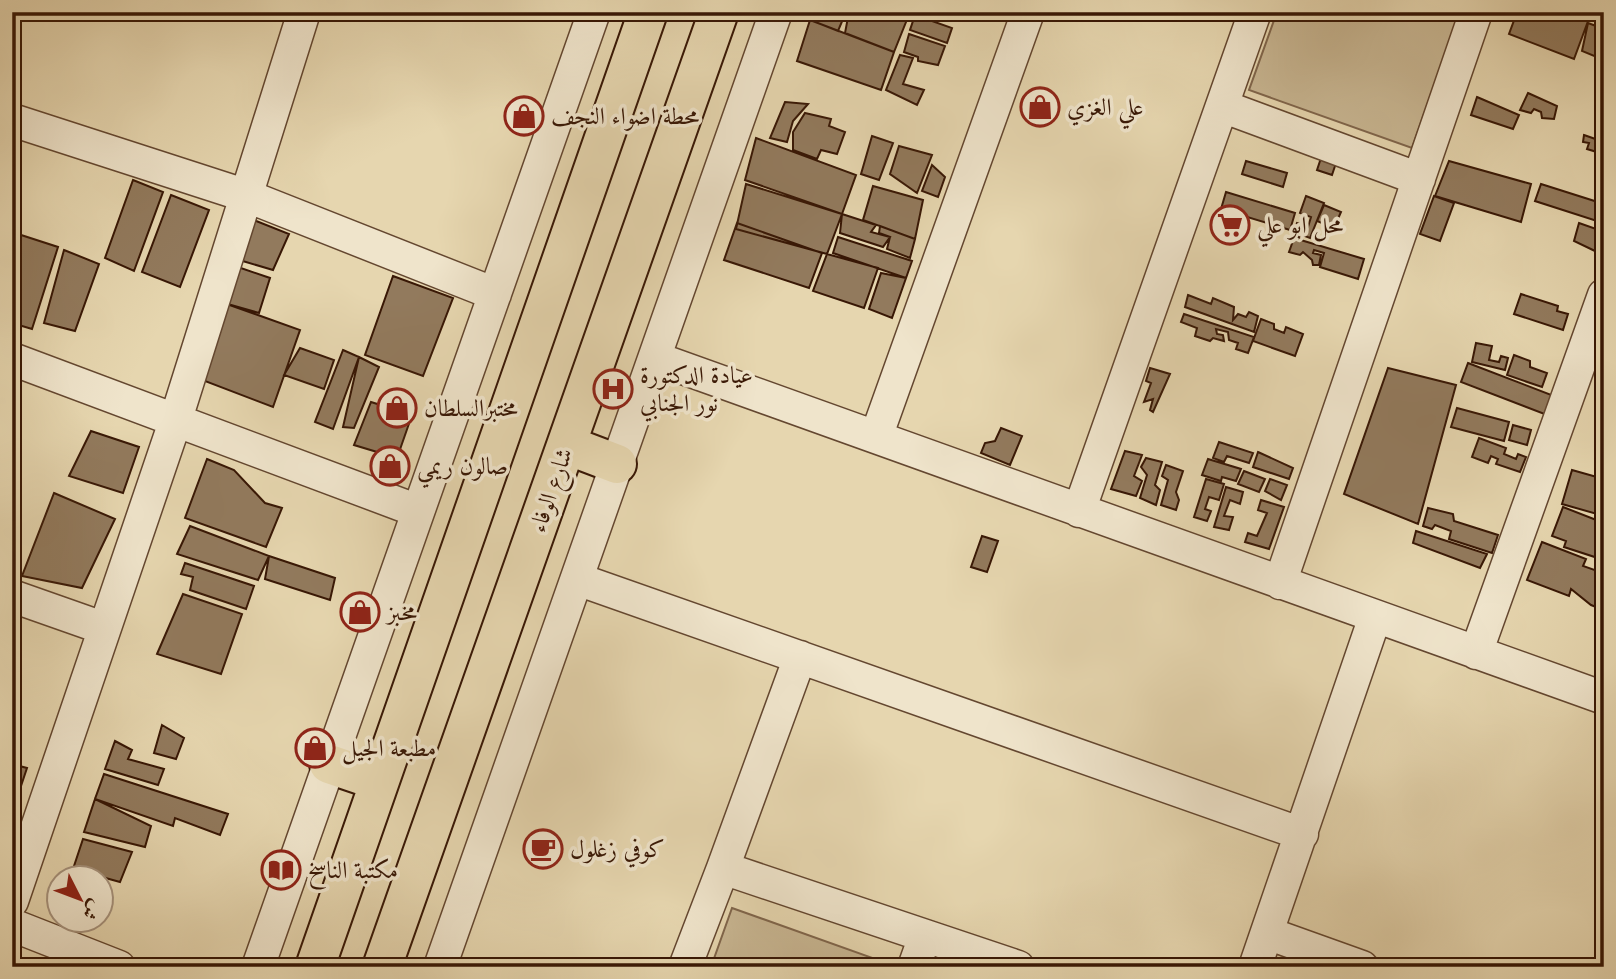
<svg xmlns="http://www.w3.org/2000/svg" width="1616" height="979" font-family="Cardo,Amiri,serif">
<style>
.green{fill:#c8b692;stroke:#80664c;stroke-width:2}
.building{fill:#927a5d;stroke:#381705;stroke-width:2}
.lines{fill:none;stroke-linecap:round;stroke-linejoin:round}
.minor-casing{stroke:#644730;stroke-width:35}
.major-casing{stroke:#381705;stroke-width:42}
.minor{stroke:#efe4cb;stroke-width:32}
.major{stroke:#e6d6af;stroke-width:38}
.labels{text-anchor:middle;stroke-width:7;stroke-linejoin:round;paint-order:stroke}
.poi-label{font-size:24px;fill:#381705;stroke:#efe4cb;text-anchor:start}
.street-label{font-size:24px;fill:#381705;stroke:#efe4cb}
</style>
<rect width="100%" height="100%" fill="#e6d6af"/>
<filter id="stains"><feTurbulence type="fractalNoise" baseFrequency=".00286" numOctaves="4"/><feColorMatrix values="0 0 0 0 .2 0 0 0 0 .09 0 0 0 0 .02 0 0 0 .5 -.17"/></filter>
<radialGradient id="worn" r=".72"><stop offset=".6" stop-color="#630" stop-opacity="0"/><stop offset="1" stop-color="#630" stop-opacity=".3"/></radialGradient>
<!-- green -->
<path class="green" d="M1277,12H1460L1412,148L1249,90Z
M732,908L881,961L879,967H711Z"/>
<!-- building -->
<path class="building" d="M812,12H846L838,31L810,20Z
M849,12H910L894,52L845,33Z
M1508,12H1590L1591,13L1574,59L1509,34L1516,15Z
M915,15L952,28L947,43L910,30Z
M810,20L894,52L881,90L797,61Z
M1588,23L1604,29V60L1582,51Z
M909,34L945,46L938,65L918,61V57L904,52Z
M900,55L913,58L903,84L924,90L917,105L886,90Z
M1528,93L1557,106L1554,119L1542,118L1541,112L1534,109L1531,113L1520,110Z
M1477,97L1519,115L1513,129L1471,115Z
M785,102L808,104L793,121L787,142L770,138Z
M805,113L831,119L829,126L845,132L837,154L821,150L817,159L793,150V132Z
M1584,135L1604,142V163L1597,161L1600,153L1587,149L1589,143L1583,142Z
M872,136L893,143L879,180L861,174Z
M756,138L856,175L842,214L745,180Z
M899,146L932,155L917,193L890,174Z
M1321,158L1336,163L1332,175L1317,170Z
M1246,161L1287,173L1283,187L1242,174Z
M1449,161L1531,184L1521,222L1435,196Z
M932,165L945,177L938,197L922,191Z
M133,180L163,192L134,271L105,258Z
M746,184L842,214L827,254L736,229Z
M1541,184L1604,204L1600,222L1535,201Z
M873,186L923,200L915,239L863,220Z
M1226,192L1295,213L1290,230L1221,209Z
M171,195L209,210L180,287L142,272Z
M1306,196L1324,203L1310,238L1294,232L1297,223L1308,227L1311,217L1300,213Z
M1434,196L1454,203L1440,241L1420,234Z
M1324,205L1341,212L1334,228L1317,221Z
M842,214L876,225L871,232L890,237L883,247L840,233Z
M251,219L289,234L273,270L236,259Z
M737,223L822,253L809,288L724,260Z
M1579,223L1602,231L1595,251L1574,241Z
M880,226L915,239L910,258L887,249L890,237L879,233Z
M18,234L58,247L32,329L12,323V250Z
M838,237L912,261L906,278L833,253Z
M1294,238L1364,259L1358,279L1320,267L1324,253L1314,250L1313,253L1321,255L1319,265H1313L1312,260L1303,252L1300,255L1289,252Z
M64,250L99,264L75,331L44,323Z
M827,254L878,268L864,308L813,291Z
M235,266L270,278L259,313L224,303Z
M881,273L906,278L892,318L869,309Z
M393,276L453,298L423,376L365,355Z
M1521,294L1558,306L1557,311L1568,314L1563,330L1514,314Z
M1188,295L1211,304L1213,298L1234,307L1233,320L1238,314L1246,317L1249,312L1258,316L1254,332L1185,307Z
M224,303L300,330L273,407L197,378Z
M1184,314L1254,337L1248,353L1236,349L1238,343L1229,340L1228,332L1216,329L1217,334L1223,335L1224,341L1213,338L1210,341L1195,336L1197,328L1181,322Z
M1261,319L1274,324V329L1284,333L1286,327L1303,334L1295,356L1253,341Z
M1476,343L1492,346L1489,360L1499,362L1501,356L1508,358L1505,370L1472,362Z
M300,348L334,360L324,389L284,375Z
M343,350L359,357L333,429L315,422Z
M1514,355L1530,361V367L1547,373L1542,387L1507,375Z
M359,357L379,367L354,428L343,427Z
M1468,363L1554,396L1547,415L1461,382Z
M1150,368L1170,374L1153,412L1150,410L1153,399L1144,402L1151,383L1146,381Z
M1388,368L1456,385L1418,524L1344,494Z
M371,402L412,415L397,458L354,445Z
M1457,408L1509,422L1504,441L1451,427Z
M1513,425L1531,430L1527,445L1509,440Z
M1001,428L1022,436L1010,465L981,453L985,443L995,441Z
M91,431L139,447L123,493L69,476Z
M1479,438L1506,448L1504,454L1516,459L1518,454L1526,457L1520,472L1496,464L1498,459L1491,456L1488,463L1472,457Z
M1219,442L1253,453L1249,463L1227,456L1224,462L1213,458Z
M1125,451L1142,455L1134,476L1142,481L1136,496L1111,489Z
M1258,452L1293,468L1289,479L1253,467Z
M1146,458L1162,462L1155,485L1160,490L1156,505L1140,498L1147,475L1141,467Z
M207,459L234,470L265,503L282,508L266,547L185,518Z
M1208,459L1241,469L1236,481L1222,477L1221,481L1202,475Z
M1166,465L1183,471L1176,492L1179,500L1176,510L1161,505L1168,480L1162,476Z
M1572,470L1604,479V516L1562,504Z
M1244,471L1265,479L1259,492L1238,484Z
M1206,479L1224,484L1219,500L1209,497L1205,509L1211,511L1207,521L1194,517Z
M1270,479L1287,485L1281,500L1265,491Z
M1226,487L1243,492L1240,504L1230,500L1224,516L1233,517L1229,530L1214,527Z
M54,493L115,519L82,588L22,576Z
M1261,500L1284,507L1269,549L1245,542L1248,533L1257,536L1267,513L1258,510Z
M1563,507L1604,523V560L1564,547L1566,541L1552,536Z
M1428,508L1453,514L1454,521L1498,535L1492,553L1449,539L1451,531L1435,525L1432,529L1423,526Z
M190,526L269,556L258,580L177,554Z
M1416,531L1487,554L1480,568L1413,543Z
M982,536L998,541L987,572L971,567Z
M1542,542L1586,559L1583,566L1600,572L1604,569V610L1591,605L1571,589L1569,596L1527,580Z
M269,556L335,578L330,600L265,579Z
M185,563L254,586L246,609L190,590L193,577L181,574Z
M183,594L242,614L221,674L157,654Z
M162,725L184,738L176,759L154,753Z
M115,741L132,750L128,759L164,769L158,785L105,769Z
M12,764L27,768L21,786L12,783Z
M104,774L228,814L220,835L175,818L173,826L95,799Z
M95,799L151,826L145,847L84,832Z
M83,839L132,852L120,882L73,869Z
M1604,936V967H1593Z"/>
<g class="lines">
<!-- minor casing -->
<g class="minor-casing">
<path id="minor" d="M1222,106L1419,179
M12,120L247,196L495,294
M655,358L1604,698
M12,359L418,511
M876,437L1028,12
M1079,511L1255,12
M577,579L1302,834
M1280,583L1476,12
M12,596L103,628
M1476,653L1604,295
M723,868L800,657
M12,901L176,419L304,12
M12,925L119,967
M1267,933L1362,967
M258,967L594,12
M440,967L776,12
M685,967L723,868L1018,967
M914,967L925,936
M1255,967L1375,617"/>
</g>
<!-- major casing -->
<g class="major-casing">
<path id="major" d="M567,445L617,464
M329,764L379,781
M315,967L648,12
M382,967L719,12"/>
</g>
<!-- minor -->
<use href="#minor" class="minor"/>
<!-- major -->
<use href="#major" class="major"/>
</g>
<!-- icons -->
<defs>
<g id="shop-ring" transform="scale(2.0125)"><circle r="9.5" fill="#efe4cb" stroke="#8f2418" stroke-width="1.5"/><path d="M-5-2.5h2.3a2.7 3.5 0 0 1 5.4 0H5L5.5 6h-11ZM-1.5-2.5h3a1.5 2.3 0 0 0-3 0Z" fill="#8f2418"/></g>
<g id="supermarket-ring" transform="scale(2.0125)"><circle r="9.5" fill="#efe4cb" stroke="#8f2418" stroke-width="1.5"/><path d="M-6-5.5h2.5l.6 2H6L4.5 2H-2.5L-4.4-4H-6ZM-1.5 3.2a1.3 1.3 0 1 0 .1 0ZM3 3.2a1.3 1.3 0 1 0 .1 0Z" fill="#8f2418"/></g>
<g id="hospital-ring" transform="scale(2.0125)"><circle r="9.5" fill="#efe4cb" stroke="#8f2418" stroke-width="1.5"/><path d="M-5-5h3v3.5h4V-5h3V5h-3V1.5h-4V5h-3Z" fill="#8f2418"/></g>
<g id="cafe-ring" transform="scale(2.0125)"><circle r="9.5" fill="#efe4cb" stroke="#8f2418" stroke-width="1.5"/><path d="M-5.5-4.5H6V0H3Q3 3.5 0 3.5H-2.5Q-5.5 3.5-5.5 0ZM3-3.2v2h1.7v-2ZM-6 4.5H4V6H-6Z" fill="#8f2418"/></g>
<g id="library-ring" transform="scale(2.0125)"><circle r="9.5" fill="#efe4cb" stroke="#8f2418" stroke-width="1.5"/><path d="M-6-4Q-3-5.5-.7-3.5V5Q-3 3-6 4ZM6-4Q3-5.5 .7-3.5V5Q3 3 6 4Z" fill="#8f2418"/></g>
</defs>
<g fill-rule="evenodd">
<use href="#shop-ring" x="1040" y="107"/>
<use href="#shop-ring" x="524" y="116"/>
<use href="#supermarket-ring" x="1230" y="225"/>
<use href="#hospital-ring" x="613" y="389"/>
<use href="#shop-ring" x="397" y="408"/>
<use href="#shop-ring" x="390" y="466"/>
<use href="#shop-ring" x="360" y="612"/>
<use href="#shop-ring" x="315" y="748"/>
<use href="#cafe-ring" x="543" y="849"/>
<use href="#library-ring" x="281" y="870"/>
</g>
<g class="labels">
<!-- poi labels -->
<g class="poi-label">
<text x="1067" y="115">علي الغزي</text>
<text x="551" y="124">محطة اضواء النجف</text>
<text x="1257" y="233">محل ابو علي</text>
<text x="640" y="383">عيادة الدكتورة<tspan x="640" dy="28">نور الجنابي</tspan></text>
<text x="424" y="416">مختبرالسلطان</text>
<text x="417" y="474">صالون ريمي</text>
<text x="387" y="620">مخبز</text>
<text x="342" y="756">مطبعة الجيل</text>
<text x="570" y="857">كوفي زغلول</text>
<text x="308" y="878">مكتبة الناسخ</text>
</g>
<!-- street labels -->
<g class="street-label">
<text transform="translate(551 490) rotate(-71)" y="8">شارع الوفاء</text>
</g>
</g>
<!-- margin -->
<rect width="1616" height="979" fill="none" stroke="#e6d6af" stroke-width="42"/>
<rect x="14" y="14" width="1588" height="951" fill="none" stroke="#381705" stroke-width="3.5"/>
<rect x="21" y="21" width="1574" height="937" fill="none" stroke="#381705" stroke-width="2"/>
<!-- north arrow -->
<g transform="translate(80 899) rotate(132)"><circle r="33" fill="#efe4cb" stroke="#a6927c" stroke-width="2"/>
<path d="M0-5L12 26L0 18L-12 26Z" fill="#8f2418"/>
<text y="-10" font-size="19" font-weight="bold" text-anchor="middle" fill="#381705">ش</text>
</g>
<rect width="100%" height="100%" filter="url(#stains)"/>
<rect width="100%" height="100%" fill="url(#worn)"/>
</svg>
